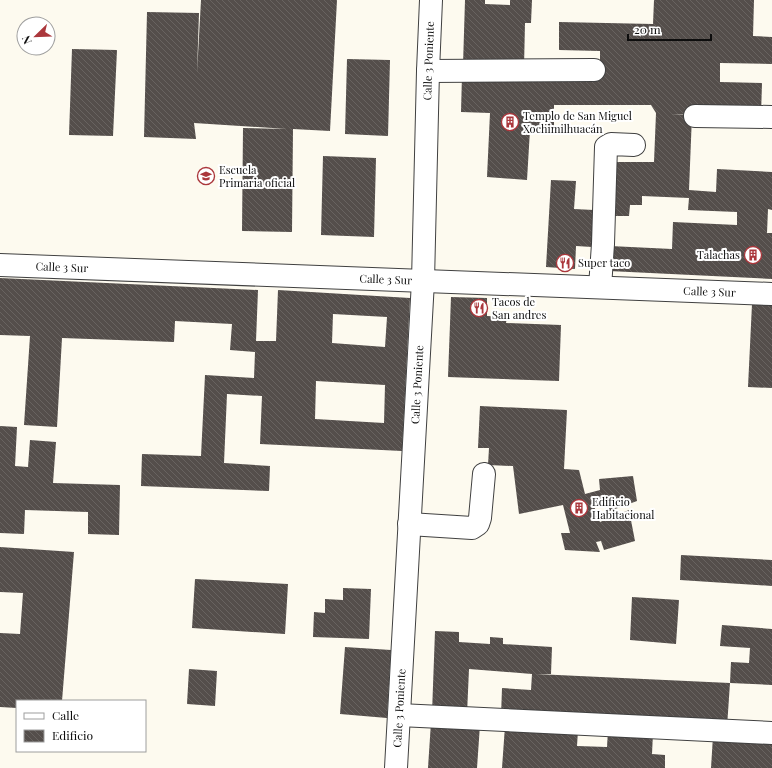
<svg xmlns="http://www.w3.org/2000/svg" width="772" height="768" font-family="'Playfair Display',serif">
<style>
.building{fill:url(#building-back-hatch);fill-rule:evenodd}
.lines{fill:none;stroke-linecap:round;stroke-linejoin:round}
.minor-casing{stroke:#404040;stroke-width:24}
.minor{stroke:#fff;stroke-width:22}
.labels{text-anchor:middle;stroke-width:4;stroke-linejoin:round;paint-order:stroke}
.street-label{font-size:11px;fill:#0d0d0d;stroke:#fff}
.poi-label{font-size:11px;fill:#0d0d0d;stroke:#fff;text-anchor:start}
</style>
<defs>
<pattern id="building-back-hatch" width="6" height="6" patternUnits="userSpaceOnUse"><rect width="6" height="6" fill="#544e4b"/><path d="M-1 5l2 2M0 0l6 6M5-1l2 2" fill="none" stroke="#686360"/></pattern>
</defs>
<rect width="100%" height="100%" fill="#fdfaef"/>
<!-- building -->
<path class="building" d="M201,0H337L330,131L293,129L292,232L242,231L243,128L287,129L194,123L196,139L144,137L147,12L199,13L197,73Z
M465,0H485V4L510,5V0H532L531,23H525L524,67L463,65Z
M654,0H754L753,36L772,37V64L720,63V82L762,83L761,115L671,114L692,115L689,190L716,192L717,169L772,172V210L768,209L767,233H772V279L609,271L610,246L672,249L673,222L737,225V212L688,210L689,198L642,196V205H630L629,216H612L613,162H654L656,113L651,105H554V132L530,130L527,180L487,177L490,113L461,112L462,75L600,76V51L559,50V22L653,24Z
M72,49L117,50L113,136L69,135Z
M347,59L390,60L388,136L345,134Z
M323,156L376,158L374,237L321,235Z
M551,180L576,181L574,209L594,210L592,247L576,246L575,269L546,267Z
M0,278L258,290L256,341H276L278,290L410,298L402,451L260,444L262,396L227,394L224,463L270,466L269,491L141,486L142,454L201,456L205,375L254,378L255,352L230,350L232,324L175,321L174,342L62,338L57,427L24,425L30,336L0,335ZM333,314L387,317L385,347L332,343ZM316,381L385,385L384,423L315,419Z
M451,297L487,298V316L507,317L506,323L561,325L559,381L448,377Z
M752,304L772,305V388L748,387Z
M480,406L567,410L564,469L579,470L585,494L600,490L599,479L633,476L637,501L607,512L603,502L594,506L600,522L629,510L635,541L604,550L601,541L596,542L600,552L565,550L561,533H570L563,505L519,514L513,466L488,465L489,448H478Z
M0,426L17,427L15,466L28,467L30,440L56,442L53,483L120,485L119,535L88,534V512L25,510L24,534L0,533Z
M0,547L74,552L62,701H17V708L0,707V633L20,634L23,593L0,592Z
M681,555L772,560V586L680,580Z
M195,579L288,584L285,634L192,628Z
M343,588L371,589L369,639L313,637L314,612L325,613V599L343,600Z
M632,597L679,600L676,644L630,640Z
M722,625L772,629V685L730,683L727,727L501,716L502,688L531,690L532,674L469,669L467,714L432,713L435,631L459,632V642L490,644V637L503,638V644L552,647L551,674H536L730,683L731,662L749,663L750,648L720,646Z
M345,647L391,650L387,718L340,714Z
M189,669L217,671L215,706L187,704Z
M431,722L480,725L477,768H428Z
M505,726L578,730L577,746L607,747L608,730L653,733L652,754L665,755V768H502Z
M713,736L772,740V768H711Z"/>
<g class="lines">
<!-- minor casing -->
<g class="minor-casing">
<g id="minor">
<path d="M428,71L594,70"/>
<path d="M695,116L772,117"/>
<path id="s1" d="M0,265L772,294"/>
<path d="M600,287L603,244L606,147L611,144L634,145"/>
<path d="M409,524L472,528L478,524L480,518L484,474"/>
<path d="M399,715L772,733"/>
<path id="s2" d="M396,768L423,281L428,71L431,0"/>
</g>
</g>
<!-- minor -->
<use href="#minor" class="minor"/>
</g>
<!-- icons -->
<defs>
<g id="building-ring" transform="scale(0.9)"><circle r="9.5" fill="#fff" stroke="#ab373c" stroke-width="1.5"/><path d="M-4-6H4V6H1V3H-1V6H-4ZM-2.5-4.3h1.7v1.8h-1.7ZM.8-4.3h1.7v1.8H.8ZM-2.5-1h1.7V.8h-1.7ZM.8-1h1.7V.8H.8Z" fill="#ab373c"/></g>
<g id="school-ring" transform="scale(0.9)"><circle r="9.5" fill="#fff" stroke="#ab373c" stroke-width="1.5"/><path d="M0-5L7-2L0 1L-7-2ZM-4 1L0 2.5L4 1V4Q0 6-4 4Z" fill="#ab373c"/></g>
<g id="restaurant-ring" transform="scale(0.9)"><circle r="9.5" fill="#fff" stroke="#ab373c" stroke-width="1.5"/><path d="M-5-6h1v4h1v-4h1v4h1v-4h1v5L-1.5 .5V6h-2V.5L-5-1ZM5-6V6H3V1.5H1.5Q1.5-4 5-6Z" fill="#ab373c"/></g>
</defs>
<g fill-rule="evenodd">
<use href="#building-ring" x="510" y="122"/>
<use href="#school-ring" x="206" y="176"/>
<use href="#building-ring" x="753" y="255"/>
<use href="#restaurant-ring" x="565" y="263"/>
<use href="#restaurant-ring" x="479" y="308"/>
<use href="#building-ring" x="579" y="508"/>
</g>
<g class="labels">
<!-- street labels -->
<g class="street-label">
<text dy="4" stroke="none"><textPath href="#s2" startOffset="708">Calle 3 Poniente</textPath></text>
<text dy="4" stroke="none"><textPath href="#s1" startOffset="62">Calle 3 Sur</textPath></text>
<text dy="4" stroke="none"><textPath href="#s1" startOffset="386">Calle 3 Sur</textPath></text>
<text dy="4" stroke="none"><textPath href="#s1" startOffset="710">Calle 3 Sur</textPath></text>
<text dy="4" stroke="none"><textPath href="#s2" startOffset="384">Calle 3 Poniente</textPath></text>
<text dy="4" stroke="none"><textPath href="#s2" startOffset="60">Calle 3 Poniente</textPath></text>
</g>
<!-- poi labels -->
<g class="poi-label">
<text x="523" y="120">Templo de San Miguel<tspan x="523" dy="13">Xochimilhuacán</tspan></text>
<text x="219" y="174">Escuela<tspan x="219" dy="13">Primaria oficial</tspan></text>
<text x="740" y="259" text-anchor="end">Talachas</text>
<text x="578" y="267">Super taco</text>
<text x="492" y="306">Tacos de<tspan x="492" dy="13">San andres</tspan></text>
<text x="592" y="506">Edificio<tspan x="592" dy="13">Habitacional</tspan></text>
</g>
</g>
<!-- legend -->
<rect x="16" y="700" width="130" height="52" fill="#ffffff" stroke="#9e9e9e"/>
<rect x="24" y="713" width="20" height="6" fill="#ffffff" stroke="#9e9e9e"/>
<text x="52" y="720" font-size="12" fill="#0d0d0d">Calle</text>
<rect x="24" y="730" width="20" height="12" fill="url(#building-back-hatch)" stroke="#9e9e9e"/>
<text x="52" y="740" font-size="12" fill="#0d0d0d">Edificio</text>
<!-- north arrow -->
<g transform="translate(36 36) rotate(247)"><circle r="19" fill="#ffffff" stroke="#9e9e9e"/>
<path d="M0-3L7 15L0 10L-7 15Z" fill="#ab373c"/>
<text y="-6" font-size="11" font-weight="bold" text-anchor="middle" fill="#0d0d0d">N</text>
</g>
<!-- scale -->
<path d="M628 34v6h83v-6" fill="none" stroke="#0d0d0d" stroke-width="2"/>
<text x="634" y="34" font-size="12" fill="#0d0d0d" stroke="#ffffff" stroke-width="3" paint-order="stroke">20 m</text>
</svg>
